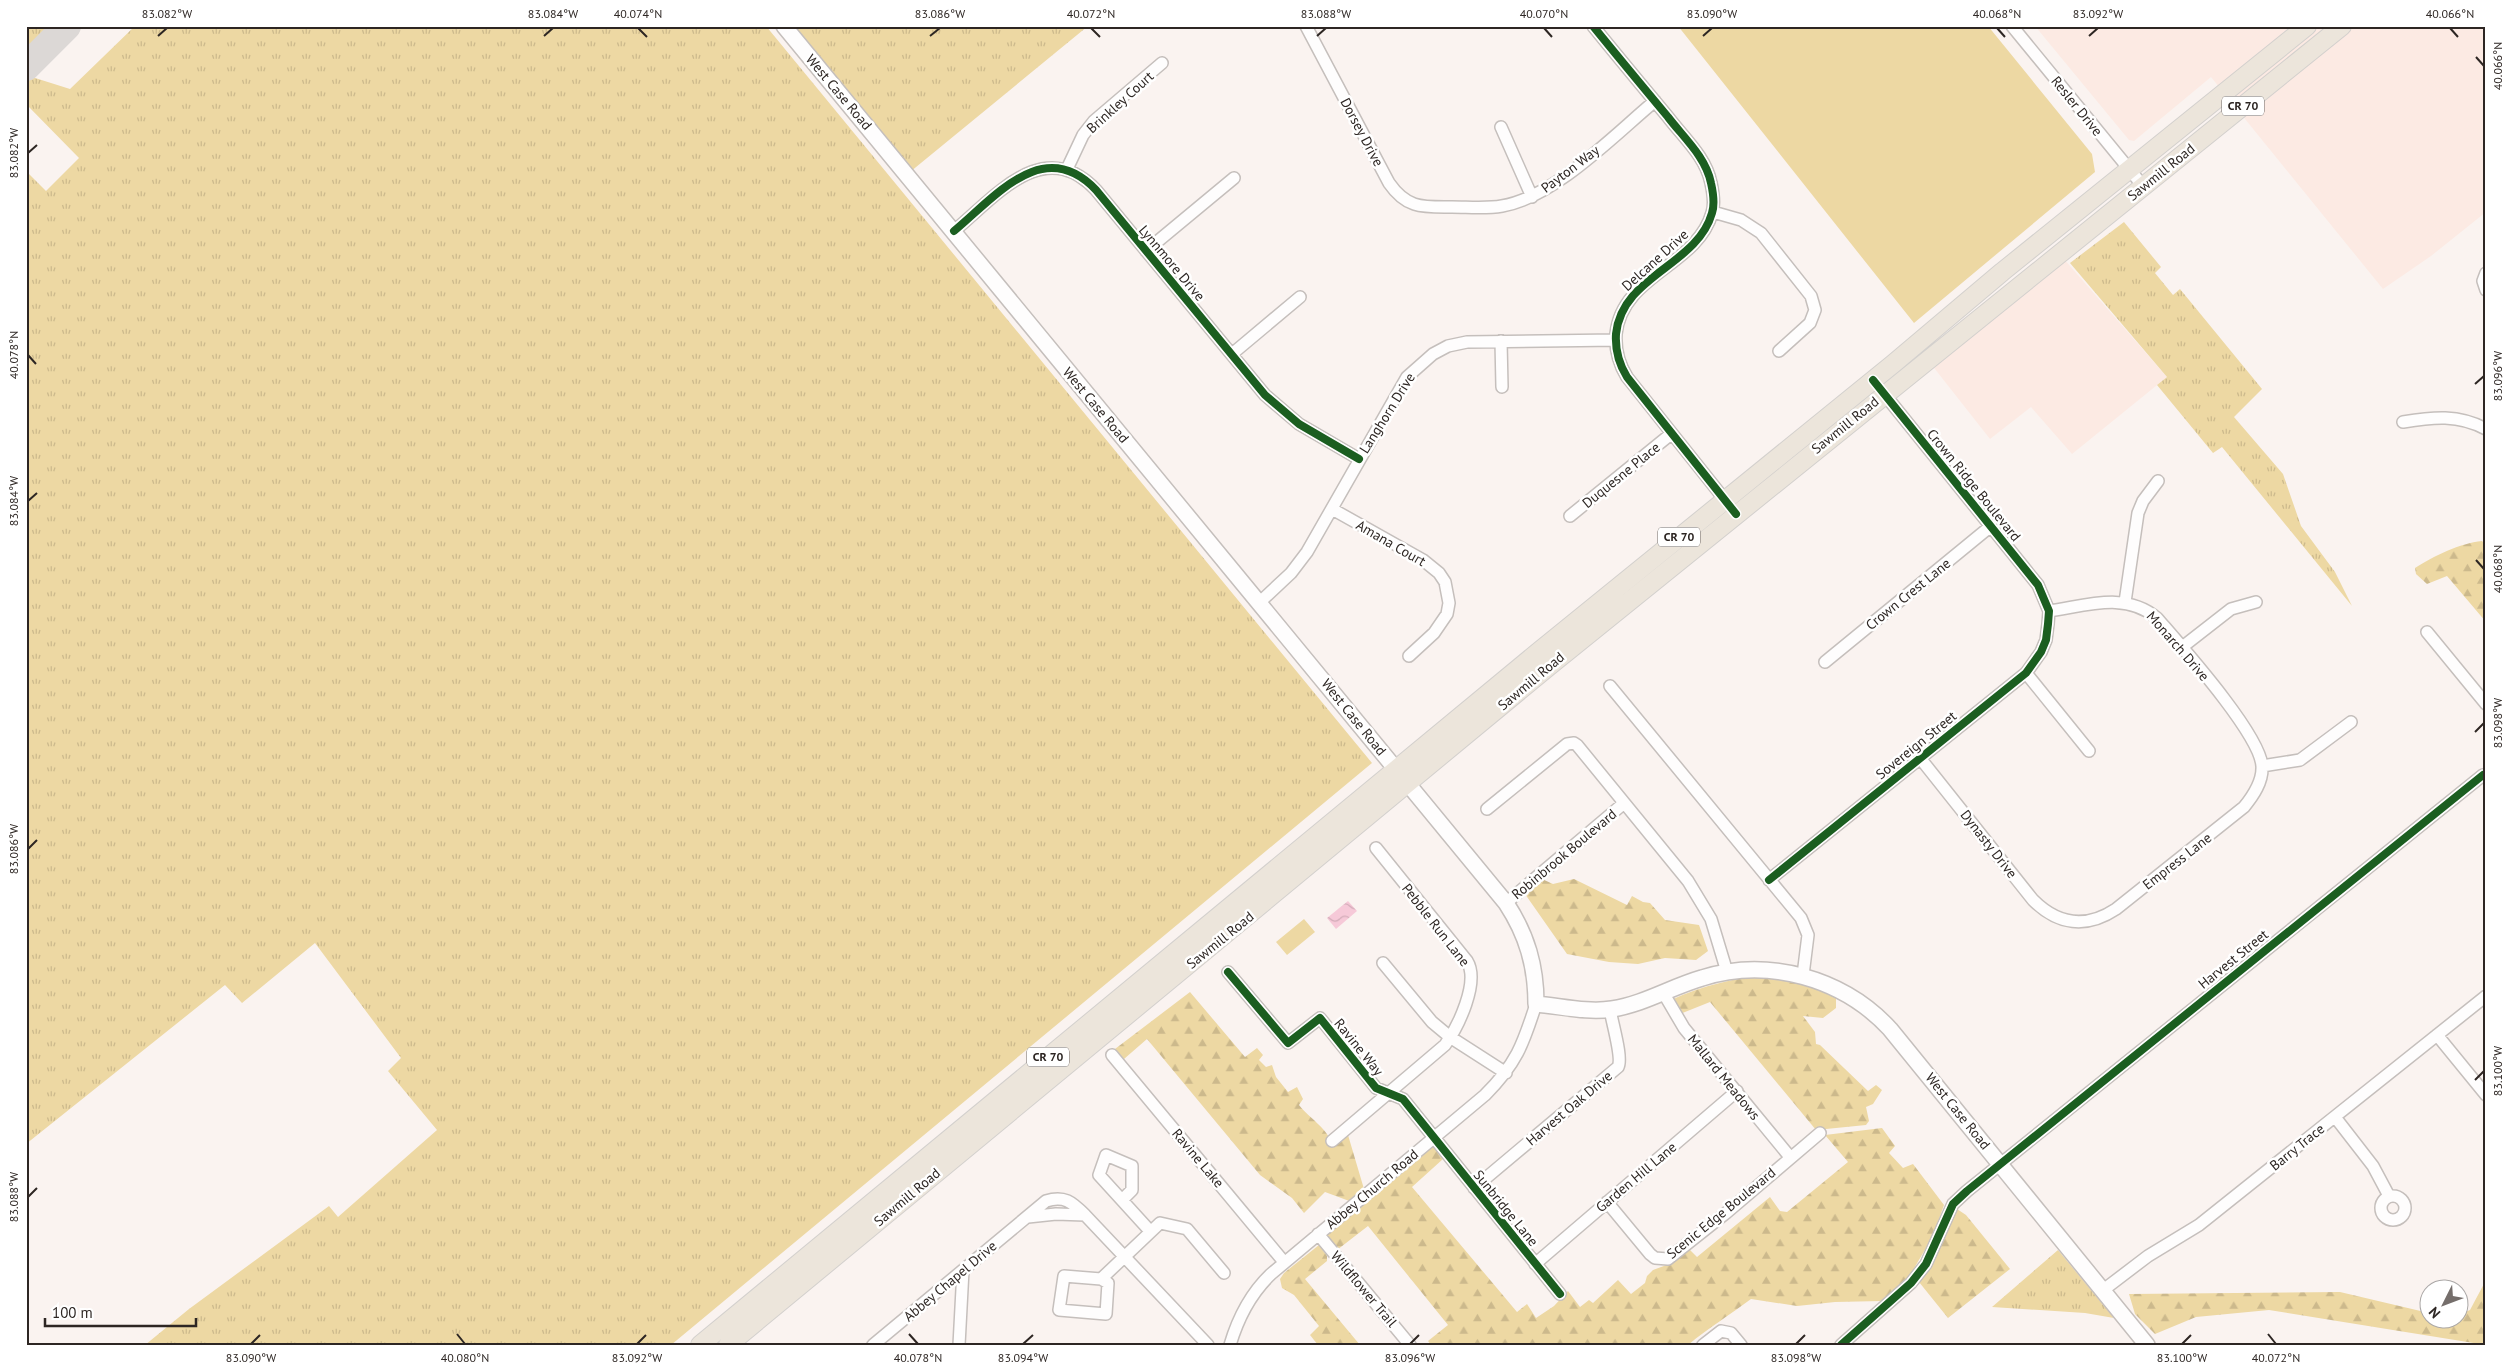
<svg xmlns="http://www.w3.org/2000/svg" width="2512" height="1371" font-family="'PT Sans',sans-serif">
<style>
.built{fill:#fceae3}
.grass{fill:url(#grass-tufts)}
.forest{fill:url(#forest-firs)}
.green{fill:#edd8a3}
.water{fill:url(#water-waves)}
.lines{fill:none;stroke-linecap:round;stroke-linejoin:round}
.taxiway{stroke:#dcd8d6;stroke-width:28}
.minor-casing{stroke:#c5bfbc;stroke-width:14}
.secondary-casing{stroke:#c5bfbc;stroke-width:18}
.primary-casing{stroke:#d3d0cd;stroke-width:20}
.minor{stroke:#fefdfd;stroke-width:11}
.secondary{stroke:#fefdfd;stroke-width:15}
.primary{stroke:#ece5db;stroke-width:18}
.cycleway-casing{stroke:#fff;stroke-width:11}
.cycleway{stroke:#1b5e20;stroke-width:8}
.ticks{fill:none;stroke:#2d2623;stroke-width:2}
.labels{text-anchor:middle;stroke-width:5;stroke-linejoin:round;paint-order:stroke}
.shield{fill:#fff;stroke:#6c6765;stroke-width:1}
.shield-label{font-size:12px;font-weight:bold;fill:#2d2623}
.street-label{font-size:14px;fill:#2d2623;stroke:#fff}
.neatline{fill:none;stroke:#2d2623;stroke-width:2}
.ticks-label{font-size:12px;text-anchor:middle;fill:#2d2623}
</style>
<defs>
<pattern id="grass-tufts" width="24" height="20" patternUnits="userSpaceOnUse" patternTransform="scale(1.25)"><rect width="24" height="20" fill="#edd8a3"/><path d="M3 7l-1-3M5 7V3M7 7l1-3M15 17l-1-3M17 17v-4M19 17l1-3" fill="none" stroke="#ccb98c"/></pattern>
<pattern id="forest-firs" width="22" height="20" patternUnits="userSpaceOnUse" patternTransform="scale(1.25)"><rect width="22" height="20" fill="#edd8a3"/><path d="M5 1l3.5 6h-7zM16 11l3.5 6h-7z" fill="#ccb98c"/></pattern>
<pattern id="water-waves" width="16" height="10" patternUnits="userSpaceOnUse" patternTransform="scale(1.25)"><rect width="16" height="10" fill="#f6c9d8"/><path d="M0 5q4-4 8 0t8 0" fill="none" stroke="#d3acb9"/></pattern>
</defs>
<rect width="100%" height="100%" fill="#faf3f0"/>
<!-- built -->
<path class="built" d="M2035,26H2486V212L2431,256L2383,289L2211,77L2134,141L2129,140Z
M2063,258L2167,377L2072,454L2031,407L1990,439L1931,364Z"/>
<!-- grass -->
<path class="grass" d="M26,26H49L26,50Z
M135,26H766L1372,763L671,1345H145L189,1309L329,1206L338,1217L437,1130L388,1071L401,1058L315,943L242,1003L225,985L26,1144V171L46,191L79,158L26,104V83L32,77L70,89Z
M790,26H1088L910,172Z
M2124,222L2161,267L2155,273L2173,295L2180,289L2262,389L2234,417L2283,474L2301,526L2335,572L2352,606L2222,447L2213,453L2157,385L2167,377L2070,263Z
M2058,1250L2114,1318L2085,1313L1992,1307Z"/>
<!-- forest -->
<path class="forest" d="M2482,541L2486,545V622L2447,576L2427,584L2416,574L2415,568C2434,556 2460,543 2482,541Z
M1542,879L1553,884L1574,879L1627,905L1632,896L1643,902L1650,903L1665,920L1699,925L1708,951L1696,960L1665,958L1638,964L1609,962L1567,954L1525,894Z
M1771,974L1811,983L1836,998V1008L1823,1018L1803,1016L1815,1032L1816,1044L1820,1045L1868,1091L1876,1085L1882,1090L1873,1104L1866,1107L1869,1121L1866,1125L1816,1130L1710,1002L1680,1014L1671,1000C1703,985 1736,978 1771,974Z
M1190,992L1245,1057L1257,1048L1263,1055L1259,1060L1266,1067L1272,1065L1276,1077L1288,1092L1297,1087L1303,1099L1299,1105C1311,1120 1324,1125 1332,1143L1348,1135L1364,1189L1352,1202L1325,1192L1304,1213L1292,1198L1260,1175L1147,1039L1124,1059L1115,1049Z
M1882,1128L1895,1146L1889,1153L1903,1168L1913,1164L1944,1205L1933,1236L1909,1277L1882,1301L1835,1302L1797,1306L1751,1299C1730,1315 1708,1328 1688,1345H1431L1428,1341L1448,1325L1368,1226L1337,1250L1325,1235L1433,1145L1443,1159L1412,1187L1517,1312L1527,1304L1536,1318L1554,1306L1568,1291L1580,1307L1589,1300L1593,1303L1618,1280L1631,1294L1645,1283L1647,1276L1653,1270L1672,1263L1689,1249L1697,1257L1770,1197L1780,1211L1787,1212L1848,1162L1825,1135Z
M1954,1207L1966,1215L2010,1269L1948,1318L1919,1282L1929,1266Z
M1319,1245L1327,1256V1261L1305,1279L1360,1345H1318L1310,1335L1319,1326L1294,1295L1282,1288L1280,1279L1284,1273Z
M2486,1280V1345L2269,1310L2196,1317L2155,1334L2135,1314L2129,1294L2340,1292L2429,1313L2430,1318H2460V1314L2470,1310Z"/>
<!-- green -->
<path class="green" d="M1678,26H1988L2092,154L2095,172L1914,323Z
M1304,919L1315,932L1287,955L1276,942Z"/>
<!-- water -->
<path class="water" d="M1348,901L1357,911L1336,929L1327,918Z"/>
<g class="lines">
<!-- taxiway -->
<path class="taxiway" d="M26,67L67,26"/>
<!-- minor casing -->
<g class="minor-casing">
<path id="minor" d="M1306,26L1389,183C1407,209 1423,207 1452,207C1468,207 1486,209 1502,206C1555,197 1614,135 1655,101
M1593,26C1618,57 1643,87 1668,117C1683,137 1706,157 1711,183C1713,192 1715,204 1712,213C1697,266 1622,275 1616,334C1615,350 1619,364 1627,377L1729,505
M2012,26L2143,186
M1501,127L1532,197
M1067,169L1083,135L1094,121L1162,63
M1713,212L1741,220L1761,233L1811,296L1815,310L1810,323L1779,351
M954,231C996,196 1044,135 1096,190L1265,395L1299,424L1359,459
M1146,251L1234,178
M2486,273L2483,281L2486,290
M1501,341L1502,387
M1232,354L1300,297
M2403,422C2433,417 2458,414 2486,429
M1332,509L1423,560L1439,573L1445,582L1449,603L1447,614L1434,633L1409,656
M1570,516L1671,434
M1260,602L1291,573L1307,552L1407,377L1433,354L1448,346L1467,342L1616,340
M2125,602L2138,513L2143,501L2158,481
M2427,632L2486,704
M2181,648L2231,609L2256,602
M1825,662L1991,526
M2026,673L2089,751
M1610,686L1801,918L1808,935L1803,975
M1920,758L2033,900C2058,925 2086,929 2116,909L2244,807C2253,796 2263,782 2262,766C2260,734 2181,646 2157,618C2125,591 2086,606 2049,611
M2262,766L2300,760L2351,722
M1487,809L1567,744L1574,743L1577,745L1688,881L1711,919L1727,972
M1769,880L2026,673L2041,652L2046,640L2048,624L2049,611L2038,585L1873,380
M1506,903L1623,804
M1383,963L1432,1022L1450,1037L1506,1073
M1228,972L1288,1043L1320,1018L1376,1088L1403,1099L1560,1294
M1664,994L1684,1028L1790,1157
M2437,1035L2486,1095
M1112,1055L1284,1262
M2335,1117L2373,1166L2389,1196
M1332,1141L1445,1045C1458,1027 1480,982 1467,961L1376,848
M1474,1188L1618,1067C1623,1058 1612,1023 1610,1009
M2381 1208a12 12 0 1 1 24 0a12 12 0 1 1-24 0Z
M1122,1200L1132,1190V1166L1106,1155L1099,1175L1150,1231
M1607,1202L1650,1254L1655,1258L1668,1259L1726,1213L1820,1133
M1028,1217L1056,1214L1085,1215
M1318,1234L1410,1345
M1535,1264L1737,1091
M1064,1276L1101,1279L1108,1283L1106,1314L1059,1310Z
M1101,1279L1160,1223L1187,1229L1224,1273
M2102,1291L2148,1256L2199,1225L2486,996
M873,1345L1046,1201C1064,1195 1072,1202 1085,1215L1208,1345
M959,1345L963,1270
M1230,1345C1238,1318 1250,1294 1271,1274L1485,1095C1516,1064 1523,1045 1536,1004
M1703,1345L1721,1331L1731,1333L1741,1345
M1841,1345L1911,1283L1926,1264L1953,1204L1967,1191L2483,775"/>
</g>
<!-- secondary casing -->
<g class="secondary-casing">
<path id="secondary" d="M784,26L1506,903C1527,935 1536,966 1536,1004C1560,1006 1588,1013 1612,1009C1644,1004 1671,987 1702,978C1768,957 1843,978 1890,1029L2147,1345"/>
</g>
<!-- primary casing -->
<g class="primary-casing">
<path id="primary" d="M700,1345L1537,653L1893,364L2002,272L2307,26
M728,1345L1548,667L2342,26"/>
</g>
<!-- minor -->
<use href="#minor" class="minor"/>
<!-- secondary -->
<use href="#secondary" class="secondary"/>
<!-- primary -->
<use href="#primary" class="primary"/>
<!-- cycleway casing -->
<g class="cycleway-casing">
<path id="cycleway" d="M1593,26C1618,57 1643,87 1668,117C1683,137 1706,157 1711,183C1713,192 1715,204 1712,213C1697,266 1622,275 1616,334C1615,350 1619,364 1627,377L1736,514
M954,231C996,196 1044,135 1096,190L1265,395L1299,424L1359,459
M1769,880L2026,673L2041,652L2046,640L2048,624L2049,611L2038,585L1873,380
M1228,972L1288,1043L1320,1018L1376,1088L1403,1099L1560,1294
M1841,1345L1911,1283L1926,1264L1953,1204L1967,1191L2483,775"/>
</g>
<!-- cycleway -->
<use href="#cycleway" class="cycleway"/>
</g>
<!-- ticks -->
<path class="ticks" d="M638,28L647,37M1091,28L1100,37M1544,28L1552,37M1997,28L2005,37M2450,28L2458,37M158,36L167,28M544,36L553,28M930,36L940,28M1317,36L1326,28M1703,36L1712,28M2089,36L2098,28M2476,57L2484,66M28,153L37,145M28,355L36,364M2475,384L2484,376M28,501L37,493M2476,560L2484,569M2475,732L2484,723M28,849L37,840M2475,1080L2484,1071M28,1197L37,1188M457,1334L465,1344M909,1334L918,1344M2268,1334L2276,1344M251,1344L260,1335M637,1344L646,1335M1023,1344L1033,1335M1410,1344L1419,1335M1796,1344L1805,1335M2182,1344L2191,1335"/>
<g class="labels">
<!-- shield labels -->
<g class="shield">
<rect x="2222" y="96.5" width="42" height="19" rx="4"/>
<rect x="1658" y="527.5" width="42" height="19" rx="4"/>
<rect x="1027" y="1047.5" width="42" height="19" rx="4"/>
</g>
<g class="shield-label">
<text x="2243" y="110">CR 70</text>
<text x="1679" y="541">CR 70</text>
<text x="1048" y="1061">CR 70</text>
</g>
<!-- street labels -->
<g class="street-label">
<text transform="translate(839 92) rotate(50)" y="5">West Case Road</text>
<text transform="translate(1120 102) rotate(-42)" y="5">Brinkley Court</text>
<text transform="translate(2077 106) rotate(51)" y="5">Resler Drive</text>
<text transform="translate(1362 132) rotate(62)" y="5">Dorsey Drive</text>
<text transform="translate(1570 169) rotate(-37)" y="5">Payton Way</text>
<text transform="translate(2161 172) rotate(-39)" y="5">Sawmill Road</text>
<text transform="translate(1655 260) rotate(-42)" y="5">Delcane Drive</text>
<text transform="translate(1172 263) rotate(50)" y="5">Lynnmore Drive</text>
<text transform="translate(1096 405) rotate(50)" y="5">West Case Road</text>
<text transform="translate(1387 413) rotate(-58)" y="5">Langhorn Drive</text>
<text transform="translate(1845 425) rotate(-39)" y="5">Sawmill Road</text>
<text transform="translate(1621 475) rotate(-39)" y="5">Duquesne Place</text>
<text transform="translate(1974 485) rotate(51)" y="5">Crown Ridge Boulevard</text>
<text transform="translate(1391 543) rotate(30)" y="5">Amana Court</text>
<text transform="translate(1908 594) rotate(-39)" y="5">Crown Crest Lane</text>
<text transform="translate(2178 646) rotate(49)" y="5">Monarch Drive</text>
<text transform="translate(1531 681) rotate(-40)" y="5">Sawmill Road</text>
<text transform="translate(1354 717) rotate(51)" y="5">West Case Road</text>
<text transform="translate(1916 745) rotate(-39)" y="5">Sovereign Street</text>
<text transform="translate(1989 844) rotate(52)" y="5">Dynasty Drive</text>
<text transform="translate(1564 854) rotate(-40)" y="5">Robinbrook Boulevard</text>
<text transform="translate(2177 861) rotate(-38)" y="5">Empress Lane</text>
<text transform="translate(1436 925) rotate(52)" y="5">Pebble Run Lane</text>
<text transform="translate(1220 940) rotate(-39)" y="5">Sawmill Road</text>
<text transform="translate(2233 959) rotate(-39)" y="5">Harvest Street</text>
<text transform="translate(1359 1047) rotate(51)" y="5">Ravine Way</text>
<text transform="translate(1724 1077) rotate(51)" y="5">Mallard Meadows</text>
<text transform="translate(1569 1108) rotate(-40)" y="5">Harvest Oak Drive</text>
<text transform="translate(1958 1111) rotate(51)" y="5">West Case Road</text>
<text transform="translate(2297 1147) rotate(-39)" y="5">Barry Trace</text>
<text transform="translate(1198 1158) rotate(50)" y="5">Ravine Lake</text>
<text transform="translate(1636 1177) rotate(-40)" y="5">Garden Hill Lane</text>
<text transform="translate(1372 1189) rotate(-40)" y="5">Abbey Church Road</text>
<text transform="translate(907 1197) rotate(-40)" y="5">Sawmill Road</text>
<text transform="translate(1506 1208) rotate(51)" y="5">Sunbridge Lane</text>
<text transform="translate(1721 1213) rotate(-39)" y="5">Scenic Edge Boulevard</text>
<text transform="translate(950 1281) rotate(-40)" y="5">Abbey Chapel Drive</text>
<text transform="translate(1364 1289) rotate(50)" y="5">Wildflower Trail</text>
</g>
</g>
<!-- border -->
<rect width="2512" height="1371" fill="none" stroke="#ffffff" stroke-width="55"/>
<!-- north arrow -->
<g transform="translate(2444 1304) rotate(228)"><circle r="24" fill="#ffffff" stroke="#aba8a7"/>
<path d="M0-4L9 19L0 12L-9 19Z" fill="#756e6b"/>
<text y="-8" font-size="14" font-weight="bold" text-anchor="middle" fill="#2d2623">N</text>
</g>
<!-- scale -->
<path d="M45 1318v8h151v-8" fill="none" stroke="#2d2623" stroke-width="2.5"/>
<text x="52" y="1318" font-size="15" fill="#2d2623" stroke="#ffffff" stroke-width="4" paint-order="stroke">100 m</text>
<rect x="28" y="28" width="2456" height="1316" class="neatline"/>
<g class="ticks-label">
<text x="167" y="18">83.082°W</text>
<text x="553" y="18">83.084°W</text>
<text x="638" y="18">40.074°N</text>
<text x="940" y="18">83.086°W</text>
<text x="1091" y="18">40.072°N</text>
<text x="1326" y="18">83.088°W</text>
<text x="1544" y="18">40.070°N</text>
<text x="1712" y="18">83.090°W</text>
<text x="1997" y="18">40.068°N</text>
<text x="2098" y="18">83.092°W</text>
<text x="2450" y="18">40.066°N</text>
<text transform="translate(2498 66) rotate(-90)" y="4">40.066°N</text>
<text transform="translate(14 153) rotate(-90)" y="4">83.082°W</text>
<text transform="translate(14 355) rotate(-90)" y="4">40.078°N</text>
<text transform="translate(2498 376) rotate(-90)" y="4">83.096°W</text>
<text transform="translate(14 501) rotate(-90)" y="4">83.084°W</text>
<text transform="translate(2498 569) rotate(-90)" y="4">40.068°N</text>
<text transform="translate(2498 723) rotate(-90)" y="4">83.098°W</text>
<text transform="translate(14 849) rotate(-90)" y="4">83.086°W</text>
<text transform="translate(2498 1071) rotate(-90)" y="4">83.100°W</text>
<text transform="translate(14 1197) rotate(-90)" y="4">83.088°W</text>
<text x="251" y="1362">83.090°W</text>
<text x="465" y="1362">40.080°N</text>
<text x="637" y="1362">83.092°W</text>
<text x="918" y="1362">40.078°N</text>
<text x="1023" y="1362">83.094°W</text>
<text x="1410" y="1362">83.096°W</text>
<text x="1796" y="1362">83.098°W</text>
<text x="2182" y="1362">83.100°W</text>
<text x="2276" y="1362">40.072°N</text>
</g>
</svg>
